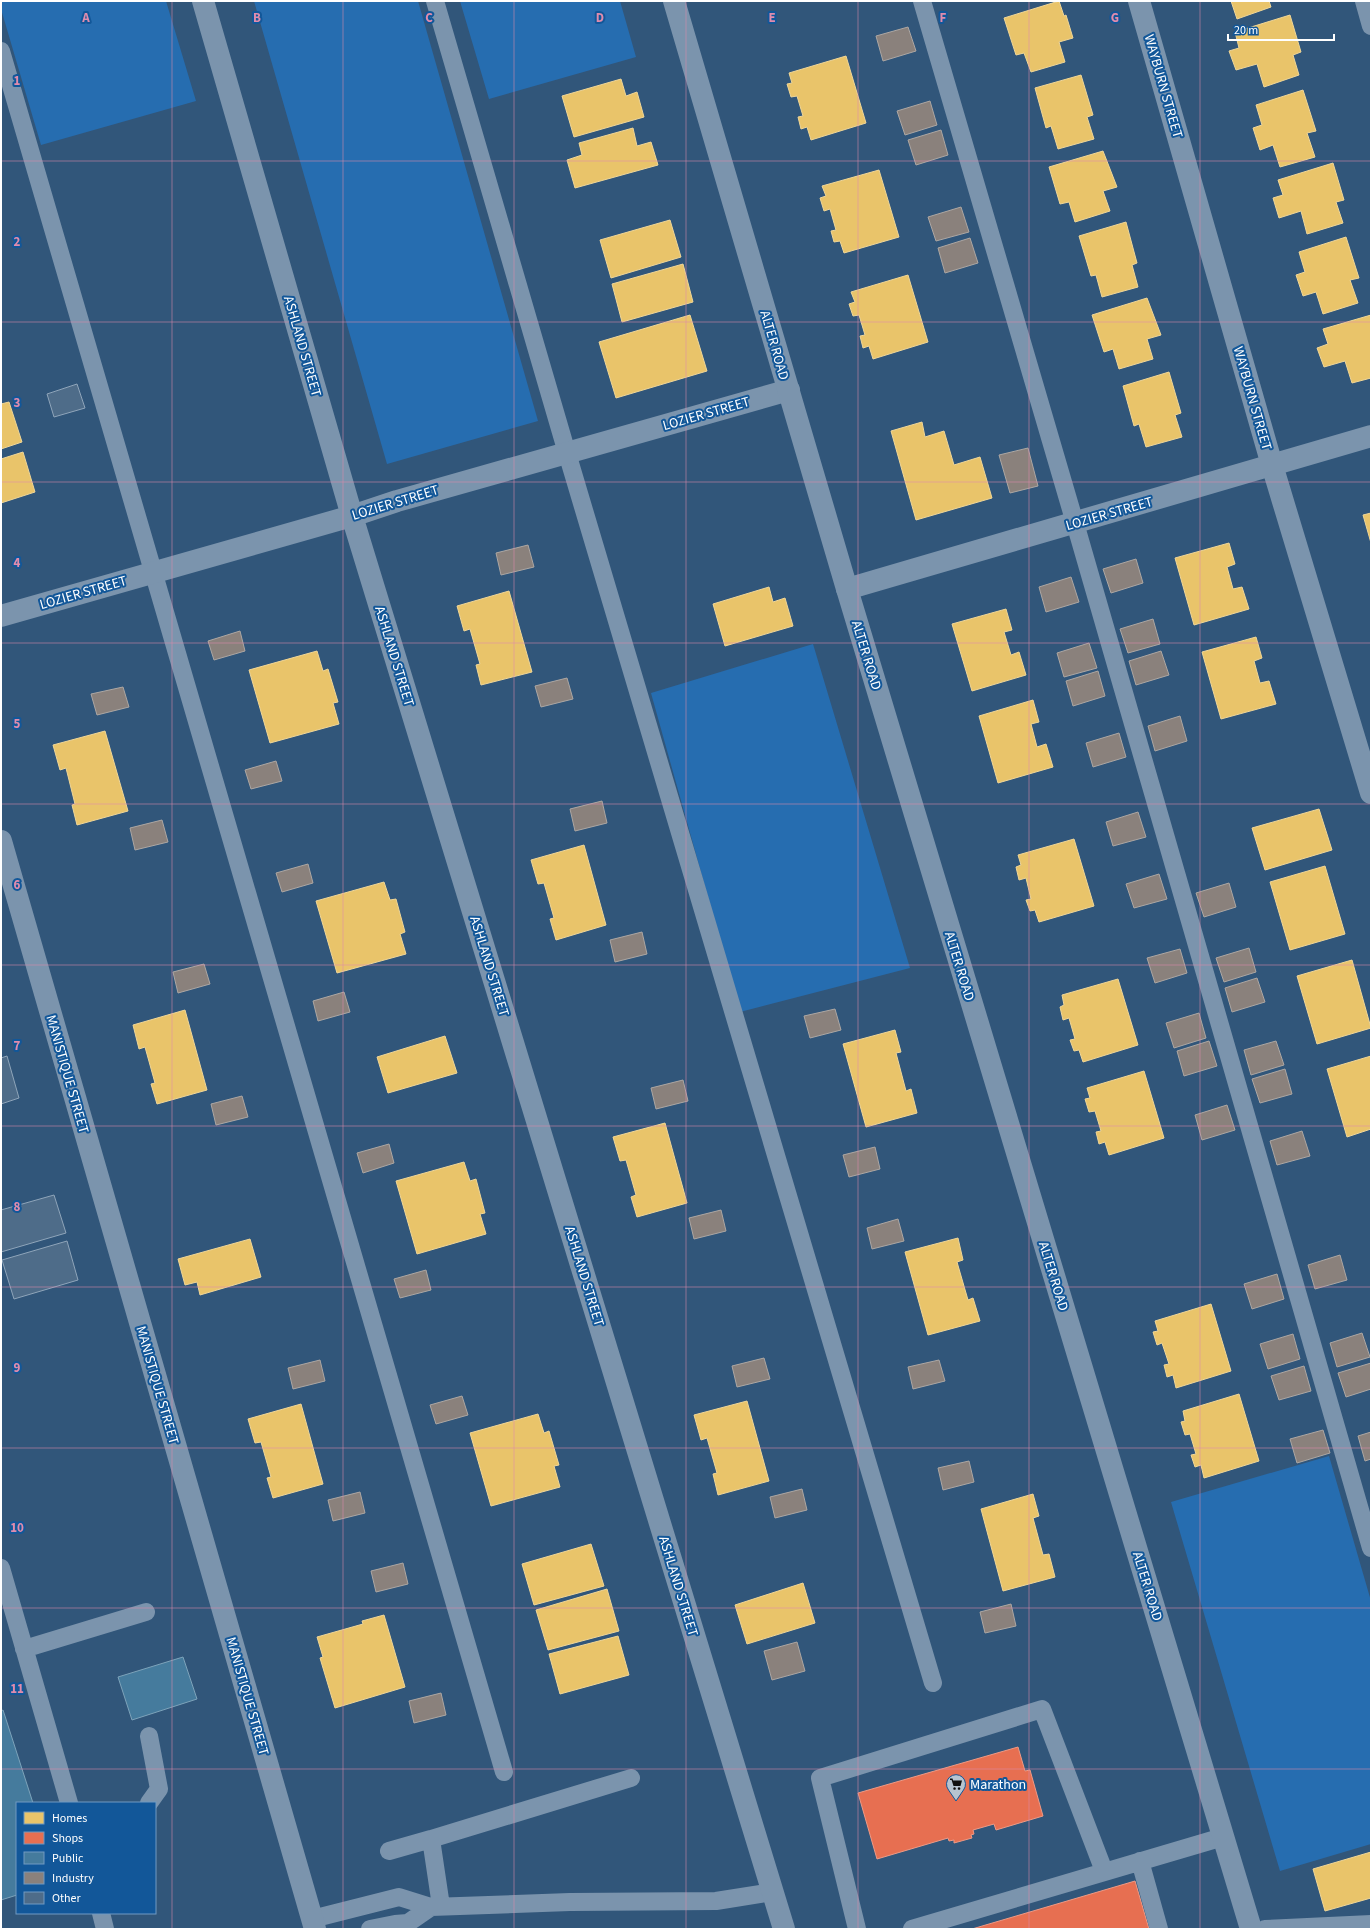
<svg xmlns="http://www.w3.org/2000/svg" width="1372" height="1930" font-family="'Source Sans 3',sans-serif">
<style>
.green{fill:#266db0}
.homes{fill:#e9c46a;stroke:#f0d697}
.shops{fill:#e76f51;stroke:#ee9a85}
.public{fill:#457b9d;stroke:#7da3ba}
.industry{fill:#8a817c;stroke:#ada7a3}
.building{fill:#4e6c89;stroke:#8fa5ba}
.lines{fill:none;stroke-linecap:round;stroke-linejoin:round}
.service{stroke:#7b94ad;stroke-width:18}
.minor{stroke:#7b94ad;stroke-width:22}
.tertiary{stroke:#7b94ad;stroke-width:22}
.grid{fill:none;stroke:#e08cad;stroke-width:1;stroke-opacity:0.55}
.labels{text-anchor:middle;stroke-width:4;stroke-linejoin:round;paint-order:stroke}
.street-label{font-size:14px;fill:#fff;stroke:#125799}
.poi-label{font-size:14px;fill:#fff;stroke:#125799;text-anchor:start}
.grid-label{font-size:13px;text-anchor:middle;font-weight:bold;fill:#e08cad;stroke:#125799;stroke-width:4;stroke-linejoin:round;paint-order:stroke}
</style>
<rect width="100%" height="100%" fill="#31567a"/>
<!-- green -->
<path class="green" d="M1,1H166L196,101L41,145L1,9Z
M254,1H418L538,421L387,464Z
M460,1H620L636,57L489,99Z
M813,644L910,968L740,1012L651,693Z
M1329,1456L1371,1601V1844L1280,1871L1171,1502Z"/>
<!-- homes -->
<path class="homes" d="M1059,1L1064,16L1066,15L1073,38L1059,42L1065,62L1031,72L1024,53L1016,55L1004,18Z
M1231,1H1269L1271,7L1237,19Z
M1290,15L1301,52L1293,55L1299,75L1264,87L1257,64L1236,70L1229,51L1239,48L1235,32Z
M846,56L866,123L811,140L807,127L801,129L798,117L803,116L797,96L791,97L787,84L792,83L789,73Z
M1081,75L1093,115L1087,117L1094,139L1058,149L1051,126L1046,128L1035,88Z
M621,79L626,96L637,92L644,117L574,137L562,96Z
M1303,90L1316,131L1307,133L1315,157L1280,167L1273,145L1260,150L1253,128L1262,125L1256,105Z
M633,128L637,146L651,142L658,165L575,188L567,160L582,155L579,143Z
M1103,151L1117,187L1103,191L1110,211L1075,222L1069,202L1060,204L1049,167Z
M1333,163L1344,200L1336,202L1343,223L1307,234L1301,211L1279,218L1273,198L1283,195L1278,180Z
M879,170L899,237L844,253L840,241L834,242L831,231L836,230L830,209L824,211L820,198L826,196L822,186Z
M670,220L681,257L611,278L600,240Z
M1126,222L1137,263L1132,265L1138,287L1102,297L1096,275L1091,276L1079,236Z
M1346,237L1359,278L1350,280L1358,303L1323,314L1316,292L1303,296L1296,275L1305,272L1299,252Z
M683,264L693,302L622,322L612,284Z
M908,275L928,342L873,359L869,346L863,348L860,336L865,335L859,315L853,316L849,304L855,302L851,292Z
M1147,298L1161,335L1147,339L1153,359L1119,369L1113,349L1104,352L1092,315Z
M690,315L707,371L616,398L599,342Z
M1371,315V378L1352,383L1345,361L1324,367L1317,348L1328,344L1323,329Z
M1169,372L1181,413L1175,415L1182,437L1146,447L1139,424L1134,426L1123,386Z
M9,402L22,442L1,449V404Z
M922,422L925,437L944,431L954,465L980,457L992,498L916,520L891,431Z
M23,452L35,492L1,503V459Z
M1371,513V543L1363,515Z
M1229,543L1235,564L1227,567L1233,589L1242,587L1249,609L1194,625L1175,558Z
M769,587L773,602L785,598L793,626L725,646L713,604Z
M509,591L532,672L481,685L476,665L480,664L470,629L464,631L457,606Z
M1006,609L1012,630L1004,632L1011,655L1019,652L1026,675L972,691L952,624Z
M1256,637L1262,658L1254,661L1260,683L1269,681L1276,704L1221,719L1202,652Z
M317,651L323,671L328,669L338,702L333,703L339,724L270,743L249,670Z
M1033,700L1039,722L1031,724L1037,747L1046,744L1053,767L998,783L979,716Z
M105,731L128,811L77,825L72,805L75,804L66,768L60,770L53,745Z
M1319,809L1332,850L1265,870L1252,828Z
M1074,839L1094,906L1039,922L1035,910L1030,911L1026,900L1031,899L1026,878L1019,880L1016,867L1021,865L1018,855Z
M584,845L606,925L556,940L550,919L554,918L544,883L538,884L531,860Z
M1325,866L1345,934L1290,950L1270,882Z
M384,882L390,900L396,899L405,932L400,934L406,954L337,973L316,901Z
M1352,960L1371,1028L1317,1044L1297,976Z
M1118,979L1138,1045L1083,1062L1079,1050L1074,1051L1070,1040L1075,1039L1069,1018L1063,1020L1060,1007L1064,1005L1062,995Z
M185,1010L207,1090L157,1104L151,1084L155,1083L145,1047L139,1049L133,1025Z
M895,1030L901,1052L896,1053L906,1091L911,1089L917,1113L866,1127L843,1044Z
M445,1036L457,1073L388,1093L377,1057Z
M1371,1056V1129L1347,1137L1327,1069Z
M1144,1071L1164,1138L1109,1155L1105,1142L1099,1144L1096,1132L1101,1131L1095,1111L1089,1112L1085,1099L1090,1098L1087,1088Z
M665,1123L687,1203L637,1217L631,1197L636,1195L626,1160L620,1161L613,1137Z
M464,1162L470,1181L476,1179L485,1213L480,1214L486,1234L417,1254L396,1181Z
M958,1238L963,1260L957,1262L968,1300L973,1298L980,1321L928,1335L905,1252Z
M250,1239L261,1277L200,1295L197,1282L185,1285L178,1259Z
M1211,1304L1231,1371L1176,1388L1173,1375L1167,1377L1164,1365L1169,1364L1162,1343L1157,1345L1153,1332L1158,1331L1155,1321Z
M1239,1394L1259,1461L1204,1478L1201,1465L1195,1467L1191,1455L1196,1454L1190,1434L1185,1435L1181,1422L1185,1421L1183,1411Z
M747,1401L769,1481L718,1495L713,1474L717,1473L707,1438L701,1440L694,1415Z
M301,1404L323,1484L273,1498L267,1478L271,1477L261,1442L255,1443L248,1419Z
M538,1414L544,1433L549,1431L559,1465L554,1466L560,1487L491,1506L470,1433Z
M1033,1494L1039,1516L1033,1518L1043,1555L1049,1554L1055,1577L1003,1591L981,1509Z
M591,1544L604,1586L534,1605L522,1564Z
M803,1583L815,1623L747,1644L735,1605Z
M607,1589L619,1631L548,1650L536,1610Z
M384,1615L405,1687L335,1708L320,1658L323,1657L317,1637L363,1624L362,1621Z
M618,1636L629,1675L560,1694L549,1654Z
M1371,1852V1898L1325,1911L1313,1869Z"/>
<!-- shops -->
<path class="shops" d="M1018,1747L1025,1771L1030,1770L1043,1816L996,1830L994,1824L973,1830L974,1834L971,1835L972,1838L954,1843V1840L949,1841L948,1838L877,1859L858,1793Z
M1135,1881L1149,1929H972Z"/>
<!-- public -->
<path class="public" d="M183,1657L197,1699L132,1720L118,1677Z
M3,1710L33,1803H17V1895L1,1900V1711Z"/>
<!-- industry -->
<path class="industry" d="M908,27L916,51L883,61L876,36Z
M930,101L937,125L905,135L897,111Z
M941,130L948,155L916,165L908,140Z
M961,207L969,232L936,241L928,217Z
M970,238L978,263L945,273L938,248Z
M1028,448L1038,486L1010,493L999,455Z
M528,545L534,567L501,575L496,553Z
M1136,559L1143,583L1111,593L1103,569Z
M1071,577L1079,602L1046,612L1039,587Z
M1153,619L1160,644L1128,653L1120,629Z
M240,631L245,651L214,660L208,641Z
M1089,643L1097,668L1064,677L1057,653Z
M1161,651L1169,675L1136,685L1129,661Z
M1098,671L1105,696L1073,706L1066,681Z
M567,678L573,699L541,707L535,686Z
M123,687L129,707L97,715L91,694Z
M1180,716L1187,741L1155,751L1148,726Z
M1119,733L1126,757L1093,767L1086,743Z
M276,761L282,781L251,789L245,770Z
M602,801L607,823L575,831L570,809Z
M1138,812L1146,837L1113,846L1106,822Z
M162,820L168,842L135,850L130,828Z
M308,864L313,883L282,892L276,873Z
M1159,874L1167,899L1134,908L1126,884Z
M1229,883L1236,907L1204,917L1196,893Z
M642,932L647,954L615,962L610,940Z
M1249,948L1256,972L1224,982L1216,958Z
M1180,949L1187,973L1155,983L1147,958Z
M204,964L210,984L178,993L173,972Z
M1257,978L1265,1002L1232,1012L1225,988Z
M344,992L350,1012L318,1021L313,1001Z
M835,1009L841,1030L810,1038L804,1016Z
M1199,1013L1206,1038L1174,1048L1166,1023Z
M1209,1041L1217,1066L1184,1076L1177,1051Z
M1276,1041L1284,1065L1251,1075L1244,1050Z
M1285,1069L1292,1094L1260,1103L1252,1079Z
M683,1080L688,1101L656,1109L651,1088Z
M242,1096L248,1117L216,1125L211,1104Z
M1227,1105L1235,1130L1202,1140L1195,1115Z
M1302,1131L1310,1156L1277,1165L1270,1141Z
M389,1144L394,1163L363,1173L357,1153Z
M875,1147L880,1169L849,1177L843,1155Z
M721,1210L726,1231L694,1239L689,1218Z
M898,1219L904,1241L872,1249L867,1228Z
M1340,1255L1347,1280L1315,1289L1308,1265Z
M426,1270L431,1290L400,1298L394,1279Z
M1277,1274L1284,1299L1252,1309L1244,1284Z
M1362,1333L1370,1357L1337,1367L1330,1343Z
M1293,1334L1300,1359L1268,1369L1260,1344Z
M764,1358L770,1379L737,1387L732,1366Z
M320,1360L325,1381L293,1389L288,1368Z
M939,1360L945,1381L913,1389L908,1367Z
M1371,1363V1389L1346,1397L1338,1373Z
M1304,1366L1311,1391L1279,1400L1271,1376Z
M462,1396L468,1415L436,1424L430,1405Z
M1323,1430L1330,1453L1297,1463L1290,1439Z
M1371,1432V1459L1365,1461L1358,1436Z
M969,1461L974,1482L943,1490L938,1468Z
M802,1489L807,1510L775,1518L770,1497Z
M360,1492L365,1513L333,1521L328,1500Z
M403,1563L408,1584L376,1592L371,1571Z
M1011,1604L1016,1626L985,1633L980,1612Z
M797,1642L805,1671L772,1680L764,1651Z
M441,1693L446,1715L414,1723L409,1701Z"/>
<!-- building -->
<path class="building" d="M77,384L85,408L54,417L47,394Z
M7,1056L19,1098L1,1104V1058Z
M54,1195L66,1233L1,1252V1210Z
M67,1241L78,1280L14,1299L2,1260Z"/>
<g class="lines">
<!-- service -->
<path class="service" d="M435,1L567,453L933,1683
M922,1L1075,523L1371,1548
M1364,1L1371,26
M1,51L504,1772
M1,1568L69,1803
M24,1649L146,1612
M149,1803L159,1789L149,1736
M389,1851L431,1839
M1140,1861L1159,1929
M441,1906L431,1839L631,1778
M431,1907L570,1902L716,1901L773,1892
M101,1913L105,1929
M312,1919L399,1897L431,1907L408,1923L395,1924L370,1929
M857,1929L820,1778L1042,1709L1104,1871
M912,1929L1223,1837
M1265,1929L1371,1924"/>
<!-- minor -->
<path class="minor" d="M203,1L352,516L784,1929
M1139,1L1272,465L1371,793
M847,589L1371,436
M1,616L352,516L397,501L789,390
M1,841L315,1929"/>
<!-- tertiary -->
<path class="tertiary" d="M674,1L847,589L1251,1929"/>
</g>
<!-- grid -->
<path class="grid" d="M172,1V1929M343,1V1929M514,1V1929M686,1V1929M858,1V1929M1029,1V1929M1200,1V1929M1,161H1371M1,322H1371M1,482H1371M1,643H1371M1,804H1371M1,965H1371M1,1126H1371M1,1287H1371M1,1448H1371M1,1608H1371M1,1769H1371"/>
<!-- icons -->
<defs>
<g id="supermarket-pin" transform="scale(1)"><path d="M0 17L-7.5 6A9.5 9.5 0 1 1 7.5 6Z" fill="#b7c4d0" stroke="#125799"/><path d="M-6-5.5h2.5l.6 2H6L4.5 2H-2.5L-4.4-4H-6ZM-1.5 3.2a1.3 1.3 0 1 0 .1 0ZM3 3.2a1.3 1.3 0 1 0 .1 0Z" fill="#111"/></g>
</defs>
<g fill-rule="evenodd">
<use href="#supermarket-pin" x="956" y="1784"/>
</g>
<g class="labels">
<!-- street labels -->
<g class="street-label">
<text transform="translate(1164 86) rotate(74)" y="5">WAYBURN STREET</text>
<text transform="translate(775 345) rotate(74)" y="5">ALTER ROAD</text>
<text transform="translate(303 346) rotate(74)" y="5">ASHLAND STREET</text>
<text transform="translate(1253 398) rotate(74)" y="5">WAYBURN STREET</text>
<text transform="translate(706 413) rotate(-16)" y="5">LOZIER STREET</text>
<text transform="translate(395 502) rotate(-17)" y="5">LOZIER STREET</text>
<text transform="translate(1109 513) rotate(-16)" y="5">LOZIER STREET</text>
<text transform="translate(83 592) rotate(-16)" y="5">LOZIER STREET</text>
<text transform="translate(867 655) rotate(73)" y="5">ALTER ROAD</text>
<text transform="translate(395 656) rotate(73)" y="5">ASHLAND STREET</text>
<text transform="translate(490 966) rotate(73)" y="5">ASHLAND STREET</text>
<text transform="translate(960 966) rotate(73)" y="5">ALTER ROAD</text>
<text transform="translate(68 1074) rotate(74)" y="5">MANISTIQUE STREET</text>
<text transform="translate(585 1276) rotate(73)" y="5">ASHLAND STREET</text>
<text transform="translate(1054 1276) rotate(73)" y="5">ALTER ROAD</text>
<text transform="translate(158 1385) rotate(74)" y="5">MANISTIQUE STREET</text>
<text transform="translate(679 1586) rotate(73)" y="5">ASHLAND STREET</text>
<text transform="translate(1148 1586) rotate(73)" y="5">ALTER ROAD</text>
<text transform="translate(248 1696) rotate(74)" y="5">MANISTIQUE STREET</text>
</g>
<!-- poi labels -->
<g class="poi-label">
<text x="970" y="1789">Marathon</text>
</g>
</g>
<g class="grid-label">
<text x="86" y="22">A</text>
<text x="257" y="22">B</text>
<text x="429" y="22">C</text>
<text x="600" y="22">D</text>
<text x="772" y="22">E</text>
<text x="943" y="22">F</text>
<text x="1115" y="22">G</text>
<text x="17" y="85">1</text>
<text x="17" y="246">2</text>
<text x="17" y="407">3</text>
<text x="17" y="567">4</text>
<text x="17" y="728">5</text>
<text x="17" y="889">6</text>
<text x="17" y="1050">7</text>
<text x="17" y="1211">8</text>
<text x="17" y="1372">9</text>
<text x="17" y="1532">10</text>
<text x="17" y="1693">11</text>
</g>
<!-- border -->
<rect width="1372" height="1930" fill="none" stroke="#ffffff" stroke-width="4"/>
<!-- legend -->
<rect x="16" y="1802" width="140" height="112" fill="#125799" stroke="#719ac2"/>
<rect x="24" y="1812" width="20" height="12" fill="#e9c46a" stroke="#719ac2"/>
<text x="52" y="1822" font-size="12" fill="#ffffff">Homes</text>
<rect x="24" y="1832" width="20" height="12" fill="#e76f51" stroke="#719ac2"/>
<text x="52" y="1842" font-size="12" fill="#ffffff">Shops</text>
<rect x="24" y="1852" width="20" height="12" fill="#457b9d" stroke="#719ac2"/>
<text x="52" y="1862" font-size="12" fill="#ffffff">Public</text>
<rect x="24" y="1872" width="20" height="12" fill="#8a817c" stroke="#719ac2"/>
<text x="52" y="1882" font-size="12" fill="#ffffff">Industry</text>
<rect x="24" y="1892" width="20" height="12" fill="#4e6c89" stroke="#719ac2"/>
<text x="52" y="1902" font-size="12" fill="#ffffff">Other</text>
<!-- scale -->
<path d="M1228 34v6h106v-6" fill="none" stroke="#ffffff" stroke-width="2"/>
<text x="1234" y="34" font-size="12" fill="#ffffff" stroke="#125799" stroke-width="3" paint-order="stroke">20 m</text>
</svg>
